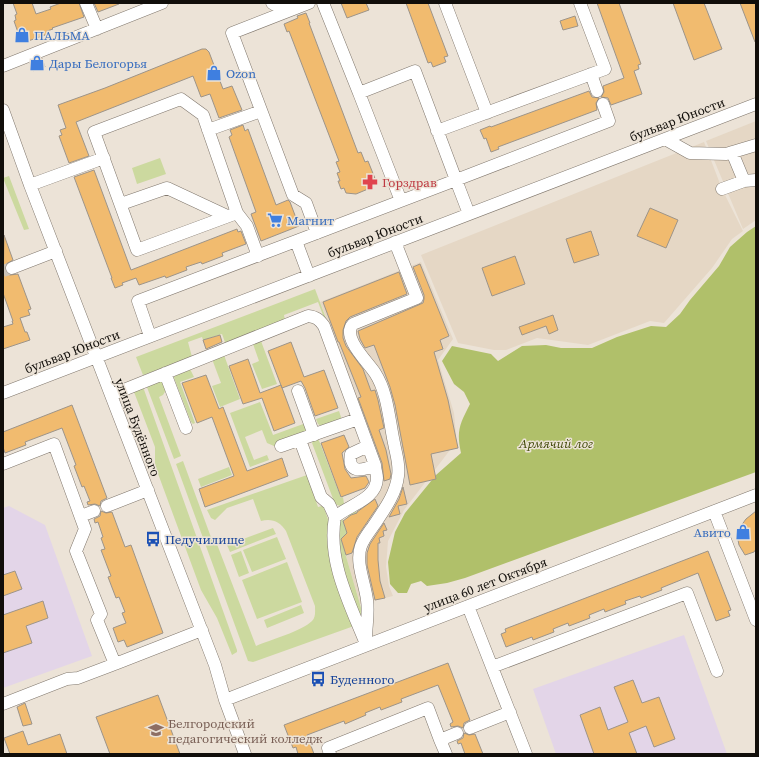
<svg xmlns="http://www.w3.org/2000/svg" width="759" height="757" font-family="'Source Serif 4',serif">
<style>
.built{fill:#e5d7c5}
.education{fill:#e3d5e8}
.green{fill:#ccd99f}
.forest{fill:#b0c06a}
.building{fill:#f1bb6f;stroke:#9d9489}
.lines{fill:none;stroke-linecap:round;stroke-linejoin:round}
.minor-tunnel{stroke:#cbc3b8;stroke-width:12;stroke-dasharray:12 6;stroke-linecap:butt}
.minor-casing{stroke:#81786e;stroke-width:13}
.minor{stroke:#fff;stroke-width:12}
.labels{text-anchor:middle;stroke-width:3;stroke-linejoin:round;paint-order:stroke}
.shop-label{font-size:13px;fill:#366cbe;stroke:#ece3d7;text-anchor:start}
.street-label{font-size:13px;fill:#110e0a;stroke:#ece3d7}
.health-label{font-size:13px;fill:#be3a42;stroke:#ece3d7;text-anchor:start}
.park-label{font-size:13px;font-style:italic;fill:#414a08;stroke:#ece3d7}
.transit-label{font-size:13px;fill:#164399;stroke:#ece3d7;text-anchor:start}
.education-label{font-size:13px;fill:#785e54;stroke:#ece3d7;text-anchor:start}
</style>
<rect width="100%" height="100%" fill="#ece3d7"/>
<!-- built -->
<path class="built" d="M756,121V220L743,229L706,141Z
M704,142L722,189L743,231L732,239L712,268L664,323L650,321L588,345L537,338L506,350H494L458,343L421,255Z
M421,262L453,339L438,360L454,413L456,435L450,450L404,510L388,541L386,567L389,586L393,596L360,604L341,539L361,519L356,511L364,508L373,500H374L382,481L333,334L320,302Z"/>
<!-- education -->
<path class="education" d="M9,506L45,525L92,656L3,688V508Z
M684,635L727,754H556L533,689Z"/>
<!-- green -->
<path class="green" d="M160,158L166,174L137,184L132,168Z
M9,176L29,229L24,230L3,178Z
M315,289L362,414L346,376L318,302L284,315L285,321L226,345L222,334L203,340L202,337L188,342L192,357L155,371L143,375L136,357Z
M261,341L277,384L262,389L252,364L259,361L253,344Z
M224,355L240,399L220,407L212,386L221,383L212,359Z
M190,369L194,377L180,382L195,423L193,424L191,422L174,378L175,373Z
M161,378L166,390L163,395L159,397L181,456L174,459L145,382Z
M142,384L237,650V652L232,655L217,618L201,590L157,471L155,463V447L134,392Z
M260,402L273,435L306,423C311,437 284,442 274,446L267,443L262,430L245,437L254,460L267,455L269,460L250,467L230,413Z
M339,411L342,420L323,427L318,424L316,419Z
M318,439L320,443L341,498L343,497L344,504L340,506L335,504L312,443L313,440Z
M183,461L212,540L215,539L256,646C270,640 302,631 312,621C316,617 315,611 315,606L286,531C280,521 271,518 261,521L253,499L227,508L215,520L211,518L207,510L307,475L318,507L322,506L324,508L330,525L354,626L253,662L248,661L176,464Z
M229,467L232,475L201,487L198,479Z
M356,511L361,519L341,539L364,618L360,620L341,570L338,524L342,518L345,528L351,526L348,515Z
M273,528L276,534L230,552L227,545Z
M277,537L286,559L252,572L243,550Z
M241,551L249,573L239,577L231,555Z
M287,562L302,602L257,619L242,580Z
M301,605L304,613L267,628L264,620Z"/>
<!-- forest -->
<path class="forest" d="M756,226V472L465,578L447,583L427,586L421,581L411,584L407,593H398L390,584L388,562L395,532L405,513L436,475L461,453C456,430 460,424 470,404L464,392L454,384L442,361L452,346L491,354L498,361L522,346L546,345L561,348H592L617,337L651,326L666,327L680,314L690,300L719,266L730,247L747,232Z"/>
<!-- building -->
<path class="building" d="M13,3H32L36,14L51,9L50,7L61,3H79L84,17L52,28L53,29L47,31L48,34L28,41L27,39L21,41L14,21L16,20L15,15L17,14Z
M94,3H119V4L98,12Z
M341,3H366L369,10L347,18Z
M406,3H428L448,56L444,57L446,62L433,67L431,62L428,63Z
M597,3H619L641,64L638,65L639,69L634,71L642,94L611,105L608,98L601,97L604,92L603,86L624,78Z
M673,3H704L722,49L694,60Z
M740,3H756V42H755Z
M306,13L310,23H309L358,153L361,152L365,162L368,161L376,181L374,185L367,187L368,189L356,194L346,193L344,188L341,189L338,181H340L337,173L340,172L336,162L339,161L289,31L287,32L284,24L298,18L297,16Z
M575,16L578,26L563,30L560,21Z
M202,49H206L209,52L223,89L232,86L242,110L219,118L210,94L201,97L193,76L76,122L89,156L69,163L59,136L62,135L60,130L66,128L58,105L105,88Z
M42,58L45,67L33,71L30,63Z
M589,91L592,97L599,98L596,103L597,110L498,147L499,149L491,152L486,138L484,139L480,130L490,126L491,127Z
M243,125L245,131L248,129L276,205L288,200L290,202L299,226L261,241L251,214L256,212L229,137L232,135L230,130Z
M94,170L131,270L237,229L238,232L241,231L246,244L222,253L223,256L202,264L201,262L186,267L187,270L166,278L165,276L139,285L136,278L122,283L123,285L115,288L111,278H112L74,177Z
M650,208L678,220L666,248L637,236Z
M591,231L599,255L574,263L566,239Z
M4,235L13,260L6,264L5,270L7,274L10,275L18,274L31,309L28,310L30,315L20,318L25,332H27L30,340L3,349V327L13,324L12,321H13L3,293Z
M515,256L525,284L492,296L482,268Z
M420,264L449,336L440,340L443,349L434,352L448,400L458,448L431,454L436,479L410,485L395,405L390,387L374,345L365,348L360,339L358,331L423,303L424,299V295L413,267Z
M399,272L407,294L350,317L346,321L343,330V338L346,346L363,369L371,391L375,390L378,400L384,428L379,430L386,450L391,474L390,479L384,481L382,463L358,398L361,397L339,342H338L323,302Z
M553,315L558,330L549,334L546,326L522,335L519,327Z
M220,335L222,342L206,349L203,340Z
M291,342L304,377L324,370L338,408L315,416L305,388L301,381L282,388L268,351Z
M248,359L260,393L281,385L295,423L274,431L262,398L243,404L229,366Z
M206,375L219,409L223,407L247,471L282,458L288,476L205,507L199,489L234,476L212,417L197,423L182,383Z
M72,405L107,498L101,501L100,506L95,504L88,505L87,502L90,501L84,486L82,487L74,466L76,465L62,428L25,442L26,445L5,453L3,447V432Z
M344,435L349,447L342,453L345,469L351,478L366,476L369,482L365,488L341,497L321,443Z
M403,487L407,504L398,506L400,514L389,517L399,499Z
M375,499L378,506L357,537L352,553L346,555L341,539L347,533L343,521L351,515L357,513V512Z
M101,511L106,513L112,512L125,547L131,545L163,633L127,647L124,640L118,642L113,628L126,623L122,613L125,612L119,597L116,598L108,577L111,576L101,550L105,549L101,538L103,537L98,522L95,523L94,519L100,516Z
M756,511V549L754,552L745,555L739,545L737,535L739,532L738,530L746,519Z
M384,523L387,530L383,531L384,536L379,538L380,543H378V560L380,581L385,598L375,600L367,565V553L370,544Z
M708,551L731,610L728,611L730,616L716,621L698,573L661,588L662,590L641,598L640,596L625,601L626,604L605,612L604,609L589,615L590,618L569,626L568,623L553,629L554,632L533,640L532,637L506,647L501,634L506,632L505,629Z
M15,571L22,589L3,596V575Z
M43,601L48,618L26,626L32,643L3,653V615Z
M448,663L470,720L464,723L463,728L458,726L451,727L450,724L453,722L438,685L401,699L402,702L381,710L380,707L365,713L366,715L345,724L344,721L307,735L314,754H298L296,747L293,748L284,725Z
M633,680L642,703L659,697L675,739L654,747L646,726L629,733L637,754H594L580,715L600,707L608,730L628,722L614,687Z
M158,695L180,754H110L96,717Z
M25,703L32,724L23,726L17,707Z
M23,731L28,745L60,734L67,754H10L4,738Z
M464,733L469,735L475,734L483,754H465L461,743L458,744L457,741L463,738Z"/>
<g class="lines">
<!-- minor-tunnel -->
<path class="minor-tunnel" d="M3,271L12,268"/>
<!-- minor casing -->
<g class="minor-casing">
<path id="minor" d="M86,3L97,29
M272,3C279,8 286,9 293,5
M309,3L232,33L293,195L306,203L317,233
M323,3L359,93L415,71L456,180L609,121L603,104
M445,3L487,113
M3,66L162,3
M591,74L597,91
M359,93L401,201
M3,110L30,185L215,665L225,700L245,754
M208,130L261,111
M437,131L605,69L580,3
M665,139L690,153L726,154L756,145
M732,152L744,181L756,180
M30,185L104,158
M722,189L744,181
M121,204L167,188L227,216
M237,213L137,250L94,132L181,99L203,115L237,213L247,226L258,256
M296,241L456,180L469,214
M12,268L56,251
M150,336L138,301L296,241L309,276
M165,373L186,428
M298,391L314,435
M3,393L756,104
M111,395L308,316C316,317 319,319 324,326L375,465C375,469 377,474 377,478C377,499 349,505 335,517C327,561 350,604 366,644
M300,440L321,497L329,504L335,517
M281,446L358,419
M368,446L351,454C347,474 362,471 375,465
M3,464L54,444L85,529L76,551L101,614L97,620L115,664L202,630
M107,506L148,490
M714,511L756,620
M81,516L94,511
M468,606L526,754
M366,639C366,626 369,613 367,600C365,583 355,562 361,546C364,538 370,531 374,525C384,510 396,494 398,476C400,465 396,454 394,443C389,420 388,393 375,373C368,362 341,337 353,324L417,298L395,242
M492,667L687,593L717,671
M225,700L756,495
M3,704L67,679L78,678L115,664
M470,728L510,712
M440,740L446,754
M330,754L328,748L428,708L440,740L457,733"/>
</g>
<!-- minor -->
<use href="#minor" class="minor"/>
</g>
<!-- icons -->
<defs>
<g id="shop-bare" transform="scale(1.2)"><path d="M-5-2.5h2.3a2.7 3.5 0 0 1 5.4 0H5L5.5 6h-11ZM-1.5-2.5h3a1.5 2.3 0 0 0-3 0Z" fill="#3f7fe0" stroke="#ece3d7" stroke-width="2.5" paint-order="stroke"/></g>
<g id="pharmacy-bare" transform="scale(1.2)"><path d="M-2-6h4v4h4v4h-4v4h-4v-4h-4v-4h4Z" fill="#e0444e" stroke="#ece3d7" stroke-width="2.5" paint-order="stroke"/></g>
<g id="supermarket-bare" transform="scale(1.2)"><path d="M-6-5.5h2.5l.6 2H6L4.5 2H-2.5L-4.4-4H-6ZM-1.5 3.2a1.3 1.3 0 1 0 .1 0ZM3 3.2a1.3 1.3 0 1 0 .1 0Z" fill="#3f7fe0" stroke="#ece3d7" stroke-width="2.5" paint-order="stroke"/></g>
<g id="bus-bare" transform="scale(1.2)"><path d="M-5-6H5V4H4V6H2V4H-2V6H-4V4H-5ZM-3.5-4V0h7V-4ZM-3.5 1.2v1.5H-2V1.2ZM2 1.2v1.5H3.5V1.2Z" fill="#1a4fb4" stroke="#ece3d7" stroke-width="2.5" paint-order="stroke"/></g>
<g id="university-bare" transform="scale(1.2)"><path d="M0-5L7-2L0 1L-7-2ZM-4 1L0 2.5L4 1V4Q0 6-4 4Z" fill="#8d6e63" stroke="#ece3d7" stroke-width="2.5" paint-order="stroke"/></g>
</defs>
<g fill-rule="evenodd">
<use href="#shop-bare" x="22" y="35"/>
<use href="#shop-bare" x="37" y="63"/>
<use href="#shop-bare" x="214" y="73"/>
<use href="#pharmacy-bare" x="370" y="182"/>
<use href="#supermarket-bare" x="275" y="220"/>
<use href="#shop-bare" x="743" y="532"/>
<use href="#bus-bare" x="153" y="539"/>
<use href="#bus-bare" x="318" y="679"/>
<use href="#university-bare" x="156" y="730"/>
</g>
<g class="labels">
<!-- shop labels -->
<g class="shop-label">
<text x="34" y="40">ПАЛЬМА</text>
<text x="49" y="68">Дары Белогорья</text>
<text x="226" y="78">Ozon</text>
<text x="287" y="225">Магнит</text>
<text x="731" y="537" text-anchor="end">Авито</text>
</g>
<!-- street labels -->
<g class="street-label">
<text transform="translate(677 119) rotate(-21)" y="5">бульвар Юности</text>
<text transform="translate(375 235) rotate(-21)" y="5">бульвар Юности</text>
<text transform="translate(72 351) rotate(-21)" y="5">бульвар Юности</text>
<text transform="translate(138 427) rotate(69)" y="5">улица Будённого</text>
<text transform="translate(485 584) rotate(-21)" y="5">улица 60 лет Октября</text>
</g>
<!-- health labels -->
<g class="health-label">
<text x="382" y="187">Горздрав</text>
</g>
<!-- park labels -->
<g class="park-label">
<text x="556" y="448">Армячий лог</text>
</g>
<!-- transit labels -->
<g class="transit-label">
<text x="165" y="544">Педучилище</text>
<text x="330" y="684">Буденного</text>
</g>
<!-- education labels -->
<g class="education-label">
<text x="168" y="728">Белгородский<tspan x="168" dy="15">педагогический колледж</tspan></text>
</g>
</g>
<!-- border -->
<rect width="759" height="757" fill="none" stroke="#110e0a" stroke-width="8"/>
</svg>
